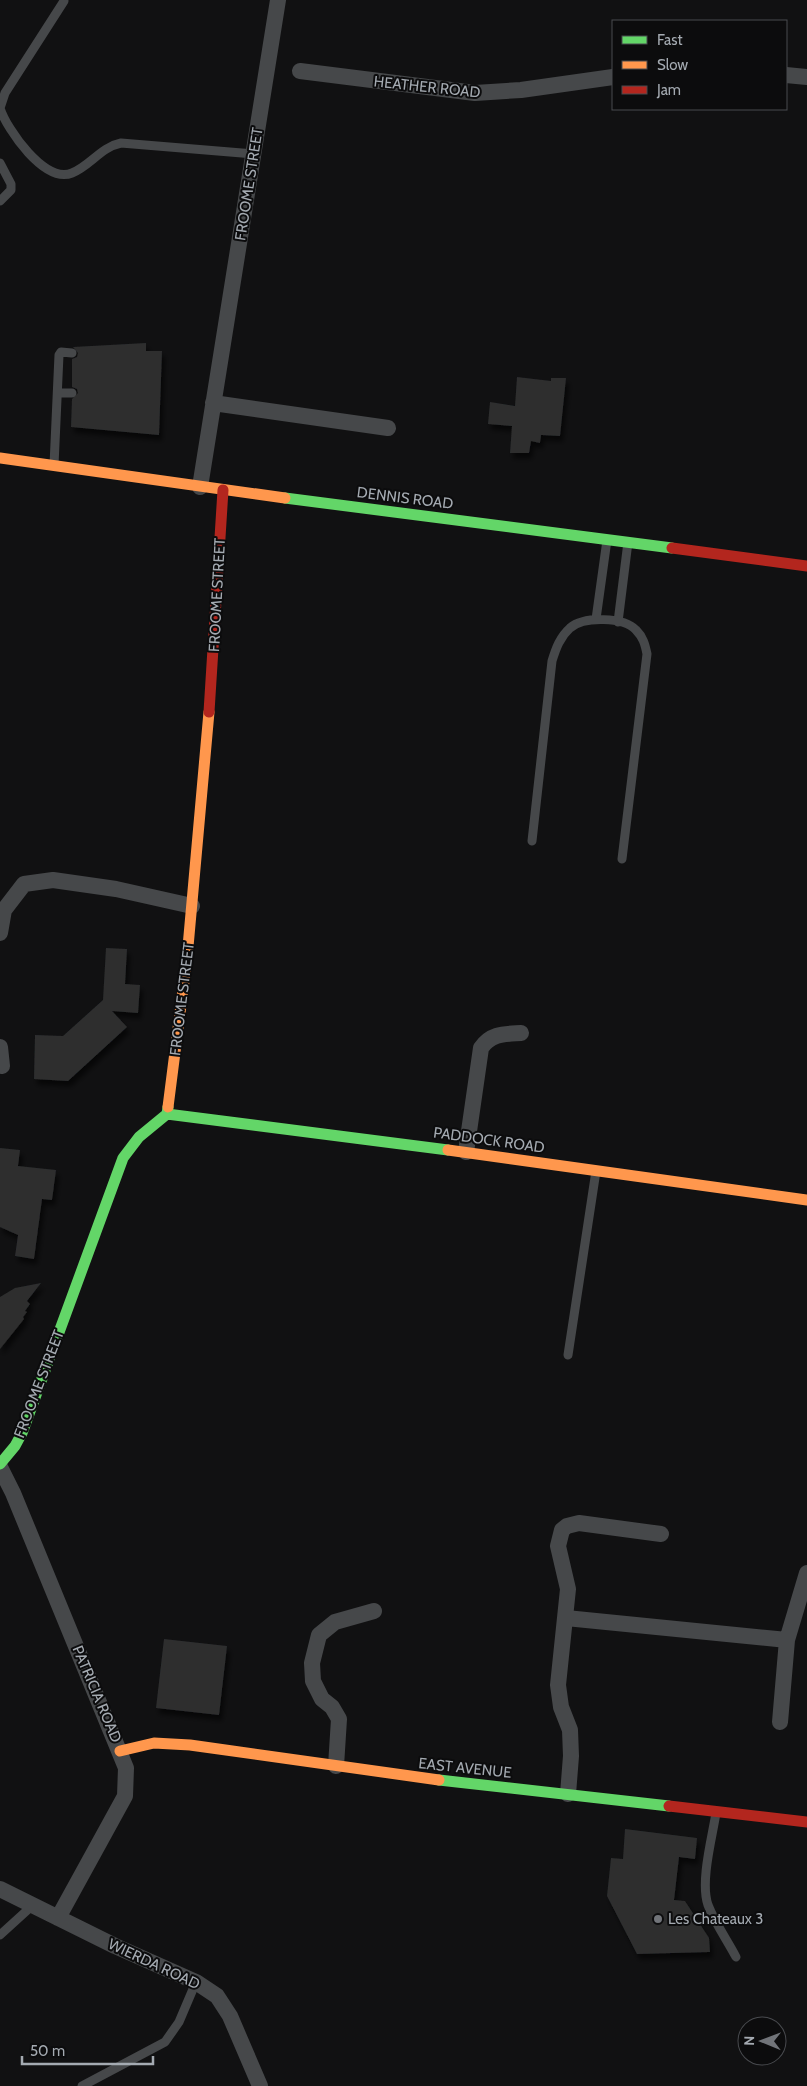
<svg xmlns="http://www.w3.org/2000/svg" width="807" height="2086" font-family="Cabin,sans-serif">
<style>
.building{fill:#2d2e2f;filter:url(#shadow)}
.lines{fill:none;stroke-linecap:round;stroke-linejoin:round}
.lane{stroke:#46484a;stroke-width:9}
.street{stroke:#46484a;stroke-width:16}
.fast{stroke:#63d668;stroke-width:11}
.slow{stroke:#ff974d;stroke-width:11}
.jam{stroke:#b3261e;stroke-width:11}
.poi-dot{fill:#717479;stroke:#0c0c0d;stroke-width:2}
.labels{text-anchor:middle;stroke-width:4;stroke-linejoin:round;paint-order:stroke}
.street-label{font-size:15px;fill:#a4aab1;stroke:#0c0c0d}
.poi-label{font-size:15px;fill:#a4aab1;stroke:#0c0c0d;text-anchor:start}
</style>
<defs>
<filter id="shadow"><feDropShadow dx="3" dy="5.5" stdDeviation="2.5" flood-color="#0009"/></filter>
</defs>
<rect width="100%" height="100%" fill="#111112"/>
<!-- building -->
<path class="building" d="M146,343V351H162L159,435L71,427L72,399L78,393L77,389L72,387V359L77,357L78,353L73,347Z
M517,377L551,381V378H566L560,436L541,435L540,443L531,441L529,453H510L512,426L488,424L490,402L515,406Z
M106,948L127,949L125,984L140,985L138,1013L112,1011L127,1027L68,1081L34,1079L35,1035L63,1036L103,1000Z
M0,1148L20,1150L18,1166L56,1170L52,1200L42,1199L34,1259L15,1256L18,1235L0,1227Z
M41,1283L27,1301L30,1304L25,1311L27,1312L23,1317L24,1319L0,1349V1297L15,1288Z
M164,1639L227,1646L219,1715L156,1708Z
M625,1829L697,1838L695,1859L679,1857L674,1900L685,1901L709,1938L710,1952L637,1954L607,1896L611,1858L623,1859Z"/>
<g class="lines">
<!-- lane -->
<path class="lane" d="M64,1L5,93L0,108C7,130 45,184 72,173C90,166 101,147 121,143L254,154
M0,163L11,184V190L0,201
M58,393H72
M54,465L59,355L61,352L72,353
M596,619L607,540
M618,622L628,542
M532,841L552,661C556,648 560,637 570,628C584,616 624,617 636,630C643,637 645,644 647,654L622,859
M568,1355L596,1171
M716,1813C712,1838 700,1882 708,1905C715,1923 727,1940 736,1957
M0,1935L33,1905
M82,2086L165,2042L179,2022L196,1982"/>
<!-- street -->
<path class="street" d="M300,71L475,93L521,90L613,77
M786,75L807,77
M213,403L388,428
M200,487L278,0
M0,933L4,910L24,884L53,880L116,889L192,906
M0,1047L2,1066
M466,1152L481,1048C491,1033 505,1034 521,1033
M0,1467L13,1493L126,1768L125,1796L58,1918
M566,1618L787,1640
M780,1722L787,1640L807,1573
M336,1766L339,1719L332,1707L322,1699L313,1681L312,1663L319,1635L335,1622L374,1611
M568,1794L571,1756L570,1730L561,1707L558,1685L568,1589L558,1546L562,1530L567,1526L579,1523L661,1534
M0,1889L115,1946L196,1982L217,1996L230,2016L260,2086"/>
<!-- fast -->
<path class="fast" d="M285,498L672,548
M167,1114L448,1150
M0,1464L15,1446L22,1433L123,1158L139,1137L167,1114L168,1107
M439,1780L669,1806"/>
<!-- slow -->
<path class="slow" d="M0,458L285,498
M168,1107L187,958L209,712
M448,1150L807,1200
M120,1751L154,1743L190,1745L439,1780"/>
<!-- jam -->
<path class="jam" d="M672,548L807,566
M209,712L223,490
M669,1806L807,1822"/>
</g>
<!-- markers -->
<circle class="poi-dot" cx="658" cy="1919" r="5"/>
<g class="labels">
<!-- street labels -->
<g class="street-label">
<text transform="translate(427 87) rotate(6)" y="5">HEATHER ROAD</text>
<text transform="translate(249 184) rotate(-81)" y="5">FROOME STREET</text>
<text transform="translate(405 498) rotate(7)" y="5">DENNIS ROAD</text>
<text transform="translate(217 595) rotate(-87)" y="5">FROOME STREET</text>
<text transform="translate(182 999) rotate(-83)" y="5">FROOME STREET</text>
<text transform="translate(489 1140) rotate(8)" y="5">PADDOCK ROAD</text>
<text transform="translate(39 1384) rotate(-69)" y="5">FROOME STREET</text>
<text transform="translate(97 1694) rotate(67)" y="5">PATRICIA ROAD</text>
<text transform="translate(465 1768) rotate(6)" y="5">EAST AVENUE</text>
<text transform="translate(154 1964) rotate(25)" y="5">WIERDA ROAD</text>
</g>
<!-- poi labels -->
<g class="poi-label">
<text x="668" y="1924">Les Chateaux 3</text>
</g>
</g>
<!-- legend -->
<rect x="612" y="20" width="175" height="90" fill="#0c0c0d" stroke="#494b4f"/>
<rect x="622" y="36" width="25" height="8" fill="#63d668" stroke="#494b4f"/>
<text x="657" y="45" font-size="15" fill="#a4aab1">Fast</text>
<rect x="622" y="61" width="25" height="8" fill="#ff974d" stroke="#494b4f"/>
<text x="657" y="70" font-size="15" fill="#a4aab1">Slow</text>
<rect x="622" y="86" width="25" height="8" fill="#b3261e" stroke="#494b4f"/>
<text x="657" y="95" font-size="15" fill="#a4aab1">Jam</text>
<!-- north arrow -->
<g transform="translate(762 2041) rotate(271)"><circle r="24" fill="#0c0c0d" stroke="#494b4f"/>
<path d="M0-4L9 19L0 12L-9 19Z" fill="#717479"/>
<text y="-8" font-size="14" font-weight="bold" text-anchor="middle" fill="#a4aab1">N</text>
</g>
<!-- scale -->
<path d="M22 2056v8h131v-8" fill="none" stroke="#a4aab1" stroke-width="2.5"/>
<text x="30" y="2056" font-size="15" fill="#a4aab1" stroke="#0c0c0d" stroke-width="4" paint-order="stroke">50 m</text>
</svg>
